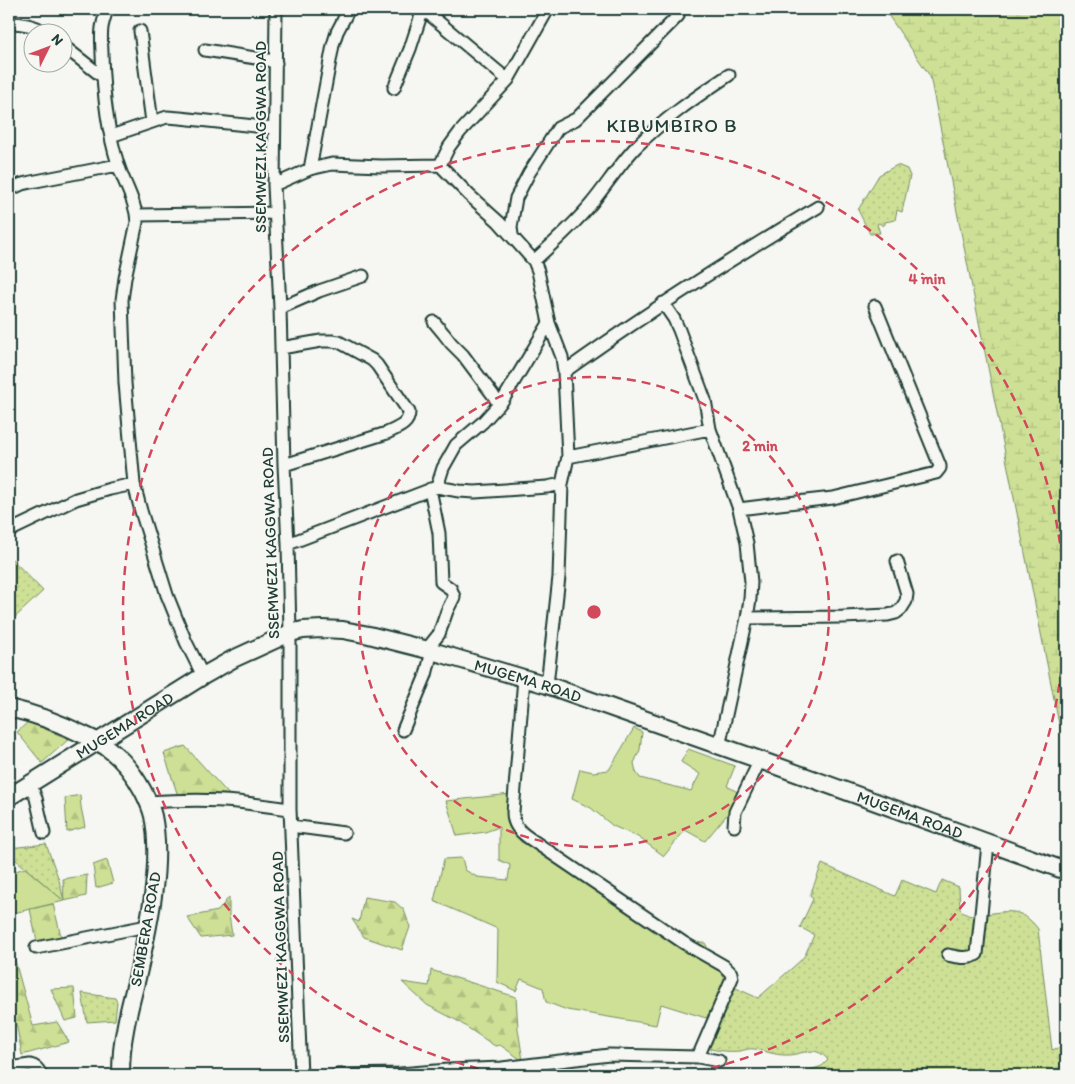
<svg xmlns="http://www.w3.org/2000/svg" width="1075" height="1084" font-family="Itim,sans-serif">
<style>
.grass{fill:url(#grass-dots);stroke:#768e64}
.forest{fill:url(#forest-firs);stroke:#768e64}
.wetland{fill:url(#wetland-marsh);stroke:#768e64}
.park{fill:#cde095;stroke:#768e64}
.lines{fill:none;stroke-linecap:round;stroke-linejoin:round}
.street-casing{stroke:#1f3d34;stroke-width:15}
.secondary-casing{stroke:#1f3d34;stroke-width:20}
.street{stroke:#f6f6f2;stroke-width:11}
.secondary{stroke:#f6f6f2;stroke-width:16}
.ring{fill:none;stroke:#d1495b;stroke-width:2.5;stroke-dasharray:9 6}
.labels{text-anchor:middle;stroke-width:4;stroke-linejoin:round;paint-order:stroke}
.street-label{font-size:16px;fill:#1f3d34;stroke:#f6f6f2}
.quarter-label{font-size:19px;letter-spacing:1px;fill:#1f3d34;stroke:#f6f6f2}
.centre{fill:#d1495b;stroke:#f6f6f2;stroke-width:2.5}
.ring-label{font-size:15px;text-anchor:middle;font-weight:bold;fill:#d1495b;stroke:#f6f6f2;stroke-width:4;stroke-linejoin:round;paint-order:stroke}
</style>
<defs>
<pattern id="grass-dots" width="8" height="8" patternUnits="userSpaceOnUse" patternTransform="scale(1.25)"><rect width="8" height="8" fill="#cde095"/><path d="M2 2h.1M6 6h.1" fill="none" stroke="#b0c181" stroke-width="1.8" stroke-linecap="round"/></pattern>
<pattern id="forest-firs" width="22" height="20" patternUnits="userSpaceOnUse" patternTransform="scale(1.25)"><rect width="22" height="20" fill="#cde095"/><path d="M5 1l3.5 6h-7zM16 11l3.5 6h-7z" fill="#b0c181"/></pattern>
<pattern id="wetland-marsh" width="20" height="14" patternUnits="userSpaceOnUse" patternTransform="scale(1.25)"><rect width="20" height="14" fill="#cde095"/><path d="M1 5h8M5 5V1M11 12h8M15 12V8" fill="none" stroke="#b0c181"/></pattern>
</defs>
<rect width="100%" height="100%" fill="#f6f6f2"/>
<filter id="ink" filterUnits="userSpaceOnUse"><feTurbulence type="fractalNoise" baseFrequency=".02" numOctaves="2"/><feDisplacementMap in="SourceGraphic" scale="10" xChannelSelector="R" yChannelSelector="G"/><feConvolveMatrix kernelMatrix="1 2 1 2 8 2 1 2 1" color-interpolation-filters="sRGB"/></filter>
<g filter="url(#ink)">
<!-- grass -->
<path class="grass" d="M897,165L907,169L910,176L902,212L897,210L895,220L885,222V224L883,226L879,223L877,224L880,233L870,234L858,210L879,175Z
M9,556L43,591L9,623Z
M46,844L59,880L64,901L9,854V848Z
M822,864L895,896L902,880L936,894L942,880L959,887L960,909C962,910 963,913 966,914C970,917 977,915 981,915C1006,911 1021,906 1038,929L1052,1050L1066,1045V1075H795L822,1066L828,1060C815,1043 801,1056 785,1055C775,1055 765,1051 755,1049C749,1048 745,1050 740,1051C729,1052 715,1051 705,1047L711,1030L707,1018L727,984L758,998L800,961L805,955L814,935L800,927L813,899L810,895Z
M82,993L115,998L117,1002L115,1020L87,1022Z"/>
<!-- forest -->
<path class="forest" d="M28,722L69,739L42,763L17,732Z
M185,746L232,798L178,796L164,753Z
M80,795L81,807L85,827L67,832L65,798Z
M107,860L113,883L96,888L93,865Z
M87,875L86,896L64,901L63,879Z
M229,897V915L232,935L201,938L187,917L218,911Z
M364,897L395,902L404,910L410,927L402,950L364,937L352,919L359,922Z
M53,904L62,940L37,942L30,909Z
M9,927L14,957L33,1026L57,1022L69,1042L22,1055L17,1028L9,1001Z
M431,970L516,997L518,1029L523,1061L500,1045L495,1046L456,1020L427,1005L402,982L429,986Z
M74,988L77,1018L65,1021L51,989Z"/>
<!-- wetland -->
<path class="wetland" d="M884,9H1066V724H1059L930,76Z"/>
<!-- park -->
<path class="park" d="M634,728L642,732L640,750L634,763L636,772L640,778L691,791L700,774L681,762L688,749L735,766L727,786L741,794L735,805L705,841L685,830L664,856L638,837L613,826L591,808L572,799L580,769L593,772L609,770Z
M511,794L507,822L521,842L545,852L582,882L614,900L655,932L665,931L685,951L694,942L705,943L727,984L706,1018L661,1004L656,1025L567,1010L546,1002L543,988L521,979L516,991L497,982L498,929L434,901L444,859L462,858L465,870L477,877L508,880L510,865L499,860V827L485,832L457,836L446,801Z
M25,868L64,901L9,914V873Z"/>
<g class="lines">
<!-- street casing -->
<g class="street-casing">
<path id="street" d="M107,9C106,14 104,18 103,23C100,33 102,44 102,54C103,90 107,130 118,164C124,184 136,201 137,222L125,278L122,300L125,383L134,484L141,511L167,595L186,642L203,676
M276,9L274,185L280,308L284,465L288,544L290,633V809L301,1075
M423,9L508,80
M9,23C22,23 34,25 45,32
M140,31L152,122
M62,45L103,77
M205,50L268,60L276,63
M394,88L410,49L423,9
M111,136L167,117L180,118L274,128
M440,165L449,147L460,132L508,80L548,9
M310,169L333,45L337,32L349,9
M274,185L310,169L332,164L381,166L440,165L469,195L499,222L534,261L538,271L549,323L562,357L564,372L568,457L562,484L559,577L547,685
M9,190L22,184L31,182L118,165
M137,215L275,213
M512,235L511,227L516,198L529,173L558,128L576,119L678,16L670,9
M534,261C553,243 574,225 591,204C606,186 619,165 636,147C664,119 696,97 729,75
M663,303L674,319L679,330L705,400L710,429
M280,308L319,291L363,276
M434,322L444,334L451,343L463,355L493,395L499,405
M281,348L321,341H332L339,342L372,360L377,365L409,412C409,425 397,428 387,433L284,465
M564,372C646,313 731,259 818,207
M568,457L710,429L739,509L747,543L751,582L750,599L747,618L719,747
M437,487L443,468L456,445L483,422L503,400L549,323
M739,509L779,504L833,498L936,473L940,468V466L875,306
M9,531L76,499L110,489L134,484
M288,544L437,487L459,491L475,492L547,487L562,484
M747,618L843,617L888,615L896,613L901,609L906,601L907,594L897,561
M427,649L439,634L447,611L454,597L451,589L441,582L439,533L430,489
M524,678L513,812C513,825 519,831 529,838L684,943L724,966L731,973L732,978L698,1057
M403,730L426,675L432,651
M30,784L36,798L44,833
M148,802C178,800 207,799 237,802C255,804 273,807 290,809
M291,826L344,833
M734,826L735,812L760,760
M36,948L147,926
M948,955C958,957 969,960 977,954L988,844
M9,1068L30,1065C36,1066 39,1070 41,1075
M337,1075L400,1074L448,1070L502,1068L609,1055L698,1057L719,1061"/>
</g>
<!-- secondary casing -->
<g class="secondary-casing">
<g id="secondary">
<path d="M9,708C35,714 60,723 84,735C93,739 102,743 110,750C124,761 135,776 143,791C147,799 151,807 153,816C163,865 148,929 137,978C133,995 128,1012 125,1030C122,1045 121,1060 121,1075"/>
<path id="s1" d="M9,797L203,676L233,659L290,633L303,630L322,629L343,630L369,635L432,651L547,685L760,760L1066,871"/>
</g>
</g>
<!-- street -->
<use href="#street" class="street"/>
<!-- secondary -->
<use href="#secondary" class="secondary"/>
</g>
</g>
<!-- distance rings -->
<g class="ring">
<circle cx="594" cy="612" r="235"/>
<path d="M508 1075A471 471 0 1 1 680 1075"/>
</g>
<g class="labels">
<!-- street labels -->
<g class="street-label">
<text transform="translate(260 137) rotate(-90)" y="6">SSEMWEZI KAGGWA ROAD</text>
<text transform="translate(270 543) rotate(-92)" y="6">SSEMWEZI KAGGWA ROAD</text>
<text dy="6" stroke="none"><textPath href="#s1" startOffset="571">MUGEMA ROAD</textPath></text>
<text dy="6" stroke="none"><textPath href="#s1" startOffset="136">MUGEMA ROAD</textPath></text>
<text dy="6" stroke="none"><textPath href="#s1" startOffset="976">MUGEMA ROAD</textPath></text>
<text transform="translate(145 929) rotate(-80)" y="6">SEMBERA ROAD</text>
<text transform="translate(280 947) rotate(-92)" y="6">SSEMWEZI KAGGWA ROAD</text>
</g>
<!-- quarter labels -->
<g class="quarter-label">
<text x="672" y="132">KIBUMBIRO B</text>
</g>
</g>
<circle cx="594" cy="612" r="8" class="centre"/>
<g class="ring-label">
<text x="927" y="284">4 min</text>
<text x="760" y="451">2 min</text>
</g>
<!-- margin -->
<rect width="1075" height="1084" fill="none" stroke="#f6f6f2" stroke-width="30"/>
<rect x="15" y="15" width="1045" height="1054" fill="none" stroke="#1f3d34" stroke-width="2" filter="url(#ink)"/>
<!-- north arrow -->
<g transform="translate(48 48) rotate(48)"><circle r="24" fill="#f6f6f2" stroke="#a0aca6"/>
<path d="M0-4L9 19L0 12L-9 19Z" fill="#d1495b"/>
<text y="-8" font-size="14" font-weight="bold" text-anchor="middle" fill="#1f3d34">N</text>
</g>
</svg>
